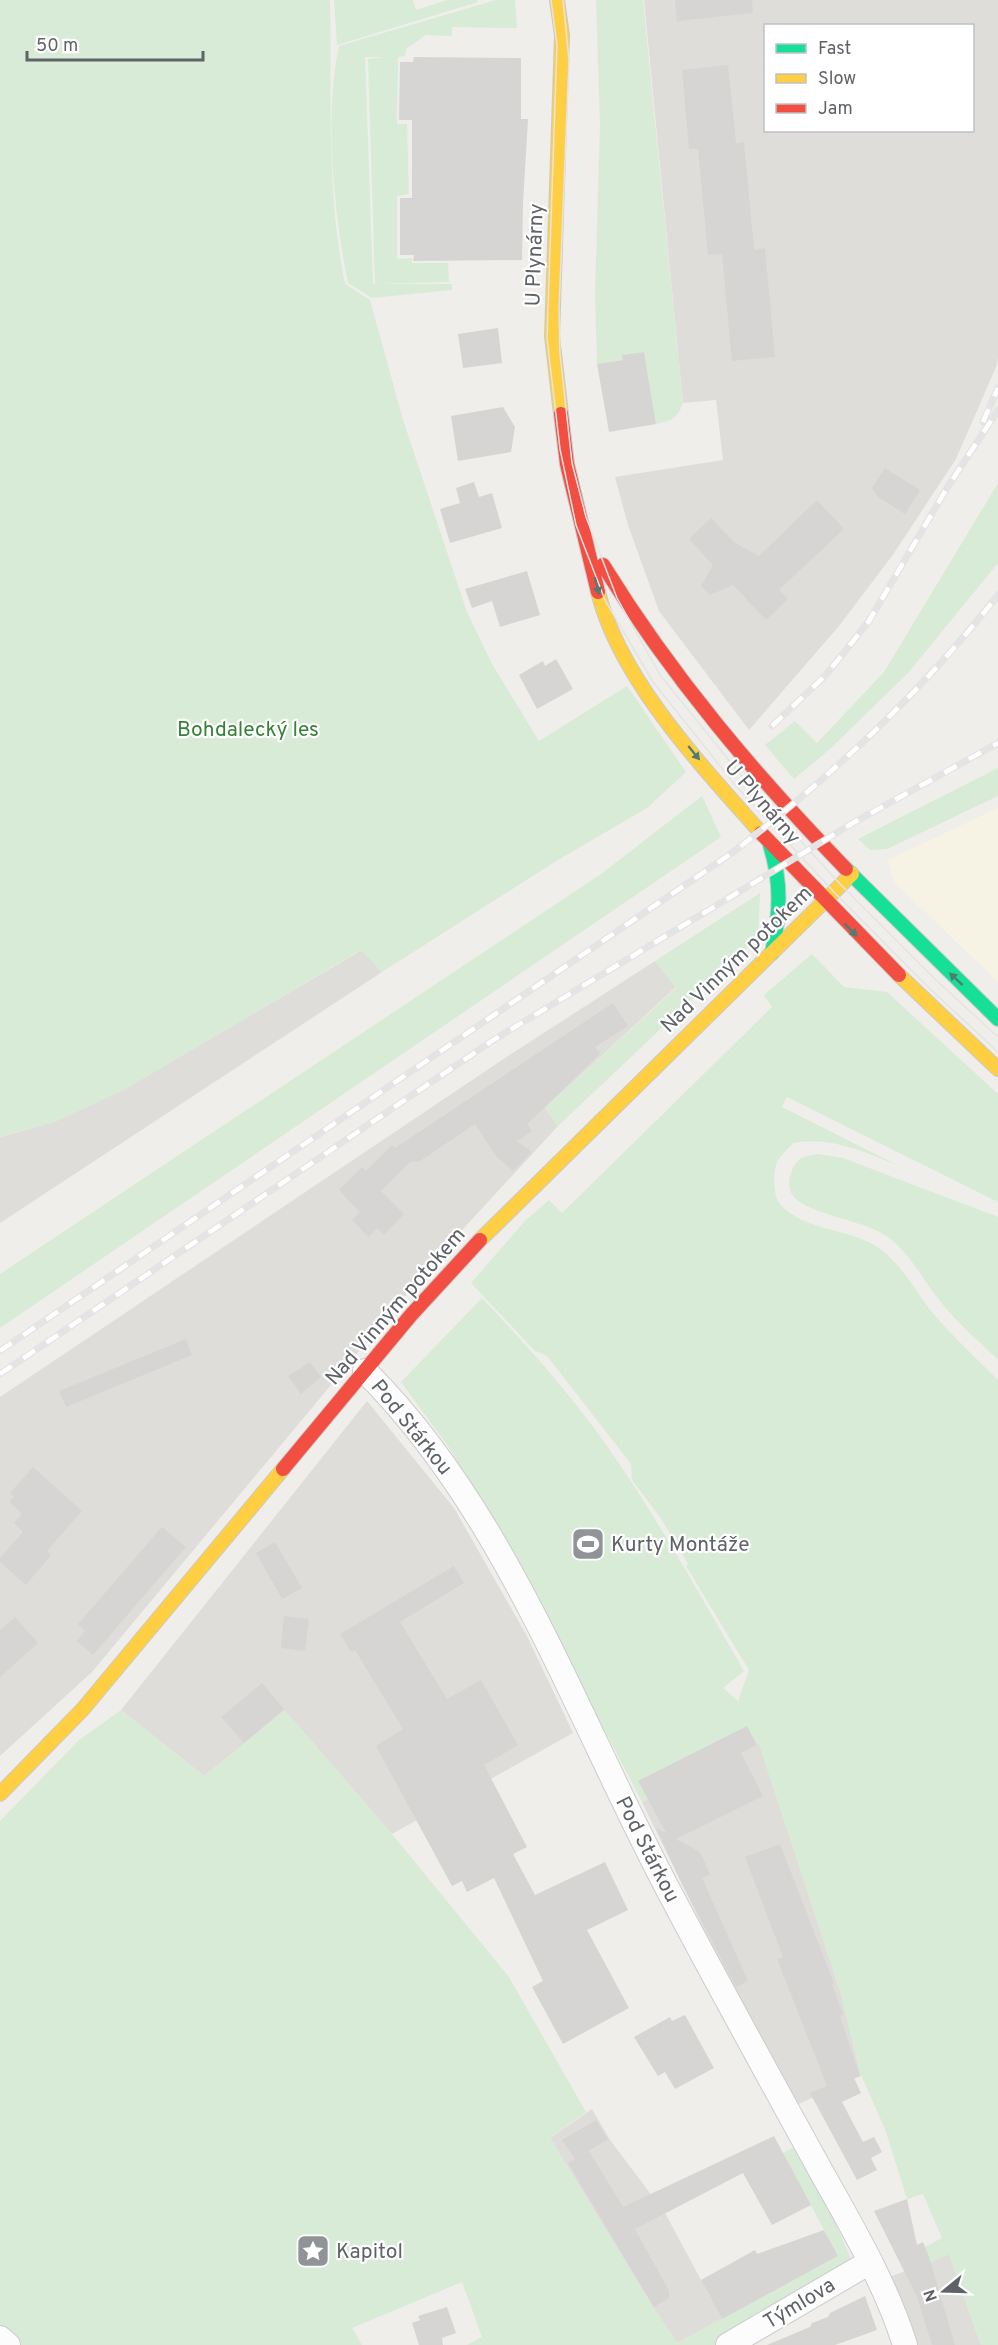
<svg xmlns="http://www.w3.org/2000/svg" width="998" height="2345" font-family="Overpass,sans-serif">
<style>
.commercial{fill:#f7f3e4}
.industrial{fill:#dfddda;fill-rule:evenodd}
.green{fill:#d8ebd6}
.building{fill:#d6d5d3}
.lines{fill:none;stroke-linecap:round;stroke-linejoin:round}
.street-casing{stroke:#cbcccc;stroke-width:26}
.fast-casing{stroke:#cacacb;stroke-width:16}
.slow-casing{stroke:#cacacb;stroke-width:16}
.jam-casing{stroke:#cacacb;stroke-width:16}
.street{stroke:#fdfcfc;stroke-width:24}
.fast{stroke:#16e098;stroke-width:14}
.slow{stroke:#ffcf43;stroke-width:14}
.jam{stroke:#f24e42;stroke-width:14}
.tram{stroke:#e4e4e4;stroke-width:1.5}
.rail-casing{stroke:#e4e4e4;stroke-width:7}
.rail{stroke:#fff;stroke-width:4.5;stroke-dasharray:14;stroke-linecap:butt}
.oneway{fill:#507c72}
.labels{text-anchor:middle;stroke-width:4.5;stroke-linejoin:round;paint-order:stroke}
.street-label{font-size:21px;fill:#5f6368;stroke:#fff}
.park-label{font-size:21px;fill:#348238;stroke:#fff}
.poi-label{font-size:21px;fill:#5f6368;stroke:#fff;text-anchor:start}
</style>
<rect width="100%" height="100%" fill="#efeeea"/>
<!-- commercial -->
<path class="commercial" d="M998,808V982L894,882L888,860Z"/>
<!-- industrial -->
<path class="industrial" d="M644,0H998V358L996,367L956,459L892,556L839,626L749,730L659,611L628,525L615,477L723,460L716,400L683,403ZM766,26H972V130H766Z
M362,950L382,972L0,1223V1137L54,1122L123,1090Z
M655,961L676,987L545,1108L558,1126L440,1254L92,1672L0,1756V1397L502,1060Z
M367,1401L454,1508L527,1636L573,1733L392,1834L285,1711L204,1776L121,1710Z
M759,1743L841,1994L861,2076L794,2106L769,2063L642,1802Z
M592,2109L610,2140L665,2213L722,2319L677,2343L651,2304L550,2138Z
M949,2254L981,2345H914L887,2278Z"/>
<!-- green -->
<path class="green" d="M0,0H330C332,95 326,190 345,284L370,300L403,420L467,612L492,664L539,741L627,686L686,772L647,808L558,860L382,972L361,950L124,1090L54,1122L0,1137Z
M334,0H413L416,10L447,0H477L478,2L337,45Z
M496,0H515L517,28L452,27V36L426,35L406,49L405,56L398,57L397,124H407L409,194L397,196V259L412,258V263H448L449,282L375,284L368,59L384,57H365L373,284H452V290L372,298L348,283C334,215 324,114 339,46Z
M596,0H643L683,403C678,418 671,421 656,424L644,352L623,355V360L597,364L595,294L600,124Z
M998,483V563L908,673L831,748L794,779L765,745L795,721L817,743L884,672Z
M998,768V796L887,849L870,850L858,839Z
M702,796L721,837L0,1328V1274L601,874Z
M760,893L758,937L558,1126L545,1108L676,988L655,961Z
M812,954L844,987L887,992L998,1094V1202L787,1097L782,1107L899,1166C861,1151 835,1137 793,1143C789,1148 782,1154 778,1160C773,1170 772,1195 780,1204C803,1231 850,1228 879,1248C902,1265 914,1289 931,1311C952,1336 975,1357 998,1380V2345H981L949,2254L928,2263L925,2247L942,2238L923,2194L907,2199L885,2129L860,2073L841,1994L759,1744L642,1802L521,1570L448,1446L401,1382L482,1298C533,1352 583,1408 624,1471C667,1535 705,1604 744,1671L723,1688L738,1701L749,1670L686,1566L688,1564L660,1517L632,1480L631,1464L547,1356L534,1350L471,1283L525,1221L549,1200L562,1213L772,1007L764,995Z
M818,1154L843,1158L998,1217V1360C979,1341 957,1323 940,1301C921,1278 911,1253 885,1235C862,1220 807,1214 793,1196C785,1185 791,1166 800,1159C805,1156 813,1155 818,1154Z
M121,1710L204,1776L285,1710L392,1834L509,1977L586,2112L550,2138L651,2304L677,2343L838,2256L783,2153L801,2143L858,2275L721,2345H467L482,2337L462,2282L352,2328L362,2345H20L0,2328V1821L79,1740Z"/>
<!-- building -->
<path class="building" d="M675,0H752L753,13L677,21Z
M414,57L521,58V119H528L523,203L522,260L413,261L414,255H400V198H412V120H399L400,62H413Z
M728,65L736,143L744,142L754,250L765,248L775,357L732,361L722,254L708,255L698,149H689L682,70Z
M498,328L502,363L463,368L458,334Z
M644,352L656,424L609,432L597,364L623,360L622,355Z
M503,407L515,427L511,452L458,461L451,416Z
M885,468L920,490L905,514L878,497L872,488Z
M474,482L479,497L492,493L502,528L450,543L440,509L460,503L456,488Z
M817,500L844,529L779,590L788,599L766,620L733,585L710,595L701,586L713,565L689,539L711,518L735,543L759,556Z
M527,571L540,615L500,627L492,601L472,608L465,589Z
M556,659L573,689L537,709L519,675L543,661L545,666Z
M613,1003L628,1026L595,1047L600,1054L527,1124L532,1131L517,1141L532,1152L513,1171L496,1156L475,1124L420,1161L410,1162L381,1191L404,1214L384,1235L377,1228L368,1237L352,1220L360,1212L339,1190L362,1167L366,1171L392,1145L395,1148Z
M186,1339L192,1355L66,1407L59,1391Z
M310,1362L321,1377L301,1394L288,1376Z
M33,1467L82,1511L47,1551L51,1555L26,1585L0,1562V1558L23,1532L14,1523L22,1514L9,1502L14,1497L10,1493Z
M162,1527L186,1547L93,1655L77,1641L85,1631L78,1624Z
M275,1542L302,1588L282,1599L256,1553Z
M454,1566L464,1583L400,1622L447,1699L481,1680L518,1745L484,1765L527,1847L513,1854L535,1895L605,1862L628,1910L587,1930L629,2008L563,2044L532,1987L543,1981L494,1878L467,1892L462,1881L452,1886L376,1746L403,1729L355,1650L351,1652L340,1634Z
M284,1616L309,1619L305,1651L281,1648Z
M15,1617L38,1643L0,1677V1630Z
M262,1683L284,1709L244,1743L221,1717Z
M747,1726L757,1745L741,1753L763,1796L676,1839L700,1852L710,1874L702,1878L748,1981L736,1987L683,1886L656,1828L666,1833L638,1781Z
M780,1844L834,1983L832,1984L843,2014L840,2016L860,2076L854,2078L861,2093L842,2102L863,2142L874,2137L882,2152L871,2158L877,2170L857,2180L810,2093L827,2086L777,1959L783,1957L745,1857Z
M685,2015L714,2068L675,2089L665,2072L658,2076L634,2037L670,2017L672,2021Z
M596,2120L608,2139L575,2159L562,2140Z
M774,2136L811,2205L772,2225L743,2173L635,2229L669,2291V2298L654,2307L568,2163L589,2151L623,2207Z
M907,2199L917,2245L923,2242L929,2257L955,2345H932L917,2297L874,2211Z
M824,2230L838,2256L722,2319L701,2280L755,2250L757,2254Z
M865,2296L877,2330L835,2345H767L810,2327L812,2323L828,2317L830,2313Z
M447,2307L456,2333L442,2338L443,2345H419L412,2323L420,2320L418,2316Z"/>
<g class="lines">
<!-- street casing -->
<g class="street-casing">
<path id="street" d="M365,1371C508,1513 578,1722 672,1897C719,1986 768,2075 817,2164C849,2222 885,2281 905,2345
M0,2338L8,2345
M728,2345L870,2262"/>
</g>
<!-- fast casing -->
<g class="fast-casing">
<path id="fast" d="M770,845C782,883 780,914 772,953
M846,869L998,1019"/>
</g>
<!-- slow casing -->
<g class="slow-casing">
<path id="slow" d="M557,0L562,35L552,336L561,414
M598,592C620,680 702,766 761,833
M899,975L998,1069
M480,1240L852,874
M0,1794L83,1709L283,1469"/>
</g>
<!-- jam casing -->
<g class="jam-casing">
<path id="jam" d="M561,414L567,464L598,592
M603,565C672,677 755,775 846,869
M761,833L899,975
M283,1469L411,1315L480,1240"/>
</g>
<!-- street -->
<use href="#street" class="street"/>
<!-- fast -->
<use href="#fast" class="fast"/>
<!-- slow -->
<use href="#slow" class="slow"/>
<!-- jam -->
<use href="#jam" class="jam"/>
<!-- tram -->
<path class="tram" d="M551,0L557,45L547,338L560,449L576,525L605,600L653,682L737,787L834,892L927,986L998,1052
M563,0L569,60L559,310L560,354L572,463L586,517L617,598L660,675L745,780L841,885L935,979L998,1037"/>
<!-- rail casing -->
<g class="rail-casing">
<path id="rail" d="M983,422L998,388
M772,726L826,675L869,621L947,488L998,410
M0,1351L732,853C833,775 919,695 998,595
M0,1374L495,1039L853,823L998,743"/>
</g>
<!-- rail -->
<use href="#rail" class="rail"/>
</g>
<!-- one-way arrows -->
<defs><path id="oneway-solid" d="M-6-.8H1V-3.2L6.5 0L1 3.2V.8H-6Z" transform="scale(1.5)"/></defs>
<g class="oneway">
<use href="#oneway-solid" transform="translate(597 586) rotate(75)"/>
<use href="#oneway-solid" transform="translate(694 753) rotate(51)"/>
<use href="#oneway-solid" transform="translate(851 930) rotate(45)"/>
<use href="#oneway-solid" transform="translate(956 979) rotate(-137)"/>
</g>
<!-- icons -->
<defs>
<g id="stadium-square" transform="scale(1.725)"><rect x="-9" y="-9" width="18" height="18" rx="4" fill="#919496" stroke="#fff"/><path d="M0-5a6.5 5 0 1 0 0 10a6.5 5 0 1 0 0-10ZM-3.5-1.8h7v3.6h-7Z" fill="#fff"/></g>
<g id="sight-square" transform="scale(1.725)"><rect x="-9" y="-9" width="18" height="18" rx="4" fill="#919496" stroke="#fff"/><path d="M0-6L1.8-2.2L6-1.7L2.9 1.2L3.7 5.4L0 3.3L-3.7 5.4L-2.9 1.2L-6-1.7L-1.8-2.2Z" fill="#fff"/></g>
</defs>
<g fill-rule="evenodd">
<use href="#stadium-square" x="588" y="1544"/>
<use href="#sight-square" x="313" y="2251"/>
</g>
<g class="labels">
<!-- street labels -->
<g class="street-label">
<text transform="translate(534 255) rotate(-88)" y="7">U Plynárny</text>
<text transform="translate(763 802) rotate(49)" y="7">U Plynárny</text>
<text transform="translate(736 959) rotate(-44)" y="7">Nad Vinným potokem</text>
<text transform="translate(395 1306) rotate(-49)" y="7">Nad Vinným potokem</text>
<text transform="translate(412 1427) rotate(51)" y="7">Pod Stárkou</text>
<text transform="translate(648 1849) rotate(63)" y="7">Pod Stárkou</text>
<text transform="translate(799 2303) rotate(-31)" y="7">Týmlova</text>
</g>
<!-- park labels -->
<g class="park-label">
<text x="248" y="736">Bohdalecký les</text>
</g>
<!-- poi labels -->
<g class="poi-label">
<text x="611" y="1551">Kurty Montáže</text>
<text x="336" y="2258">Kapitol</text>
</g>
</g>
<!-- legend -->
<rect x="764" y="24" width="210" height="108" fill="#ffffff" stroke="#bfc1c3" stroke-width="1.5"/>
<rect x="776" y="44" width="30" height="9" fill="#16e098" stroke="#bfc1c3" stroke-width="1.5"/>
<text x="818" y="54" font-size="18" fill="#5f6368">Fast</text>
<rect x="776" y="74" width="30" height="9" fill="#ffcf43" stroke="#bfc1c3" stroke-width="1.5"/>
<text x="818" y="84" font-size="18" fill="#5f6368">Slow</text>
<rect x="776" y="104" width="30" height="9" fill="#f24e42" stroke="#bfc1c3" stroke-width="1.5"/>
<text x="818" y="114" font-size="18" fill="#5f6368">Jam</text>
<!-- north arrow -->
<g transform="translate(944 2291) rotate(251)" stroke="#ffffff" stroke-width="4.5" paint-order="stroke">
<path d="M0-4.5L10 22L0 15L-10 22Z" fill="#5f6368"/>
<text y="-9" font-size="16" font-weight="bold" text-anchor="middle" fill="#5f6368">N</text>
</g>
<!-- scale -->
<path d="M27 51v9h176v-9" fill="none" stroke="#5f6368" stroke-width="3"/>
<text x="36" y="51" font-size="18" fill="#5f6368" stroke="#ffffff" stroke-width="4.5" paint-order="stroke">50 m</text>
</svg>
